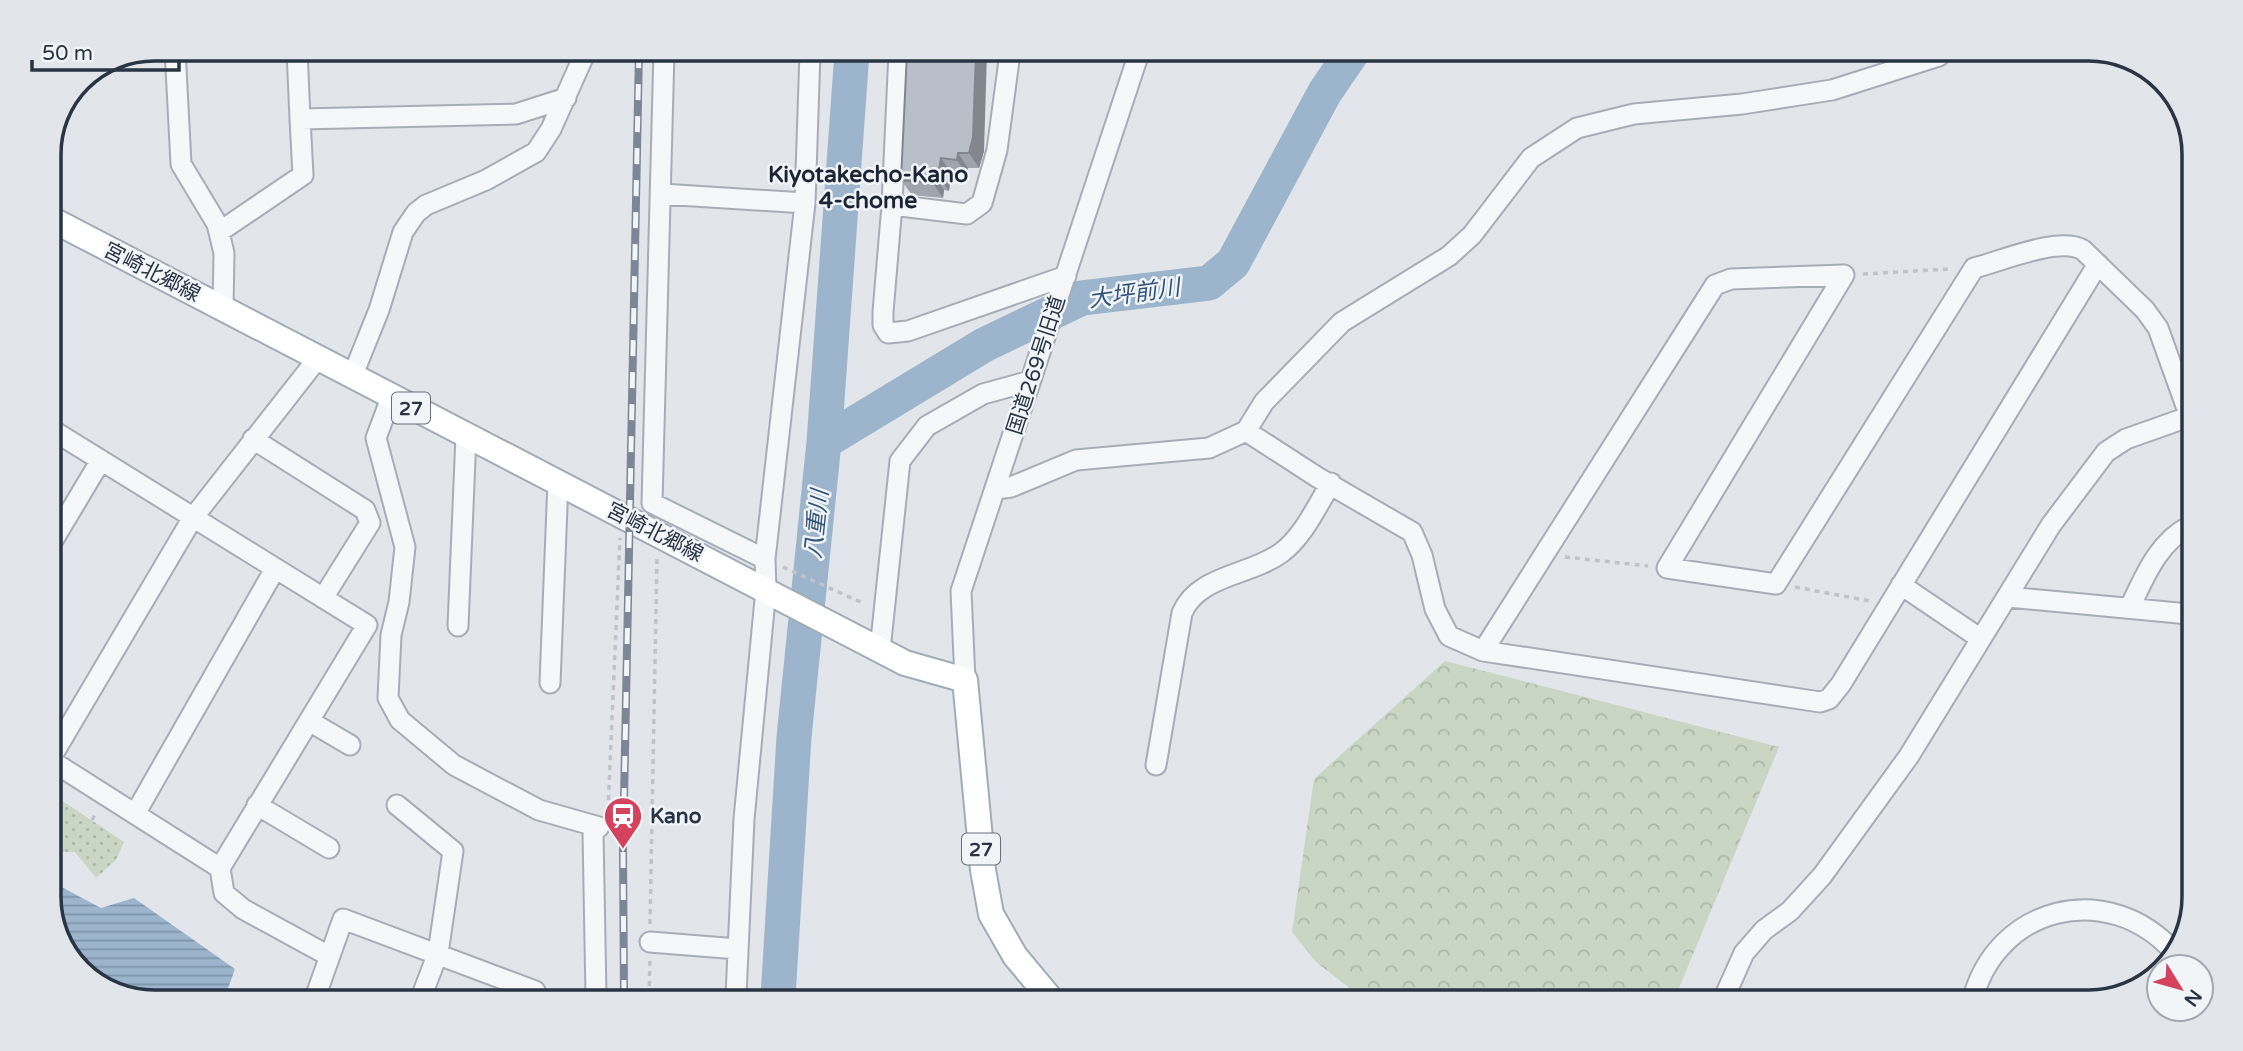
<svg xmlns="http://www.w3.org/2000/svg" width="2243" height="1051" font-family="'Varela Round','Noto Sans JP',sans-serif">
<style>
.forest{fill:url(#forest-crowns)}
.park{fill:url(#park-dots)}
.water{fill:url(#water-rules)}
.lines{fill:none;stroke-linecap:round;stroke-linejoin:round}
.river{stroke:#9cb5cd;stroke-width:35}
.minor-casing{stroke:#a7adb6;stroke-width:23}
.major-casing{stroke:#a1abb8;stroke-width:28}
.path{stroke:#c0c4ca;stroke-width:3.5;stroke-dasharray:5 5;stroke-linecap:butt}
.minor{stroke:#f5f7f9;stroke-width:19}
.major{stroke:#fff;stroke-width:24}
.rail-casing{stroke:#7b8696;stroke-width:8}
.rail{stroke:#f2f5f8;stroke-width:5;stroke-dasharray:16;stroke-linecap:butt}
.wall{fill:#9fa4ad}
.shaded-wall{fill:#82868d}
.building{fill:#b9bfc9;stroke:#82868d;stroke-width:2}
.labels{text-anchor:middle;stroke-width:5;stroke-linejoin:round;paint-order:stroke}
.shield{fill:#f2f5f8;stroke:#656e7a;stroke-width:2}
.shield-label{font-size:19px;font-weight:bold;fill:#293444}
.street-label{font-size:21px;fill:#293444;stroke:#f2f5f8}
.poi-label{font-size:21px;font-weight:bold;fill:#293444;stroke:#f2f5f8;text-anchor:start}
.neighbourhood-label{font-size:23px;font-weight:bold;fill:#1b2535;stroke:#f2f5f8}
.water-label{font-size:23px;font-style:italic;fill:#31547b;stroke:#f2f5f8}
.rim{fill:none;stroke:#293444;stroke-width:3.5}
</style>
<defs>
<pattern id="forest-crowns" width="20" height="18" patternUnits="userSpaceOnUse" patternTransform="scale(1.75)"><rect width="20" height="18" fill="#c8d6c3"/><path d="M2 6a3 3 0 1 1 6 0M12 15a3 3 0 1 1 6 0" fill="none" stroke="#acb8a9"/></pattern>
<pattern id="park-dots" width="8" height="8" patternUnits="userSpaceOnUse" patternTransform="scale(1.75)"><rect width="8" height="8" fill="#c8d6c3"/><path d="M2 2h.1M6 6h.1" fill="none" stroke="#acb8a9" stroke-width="1.8" stroke-linecap="round"/></pattern>
<pattern id="water-rules" width="6" height="5" patternUnits="userSpaceOnUse" patternTransform="scale(1.75)"><rect width="6" height="5" fill="#9cb5cd"/><path d="M0 2.5h6" fill="none" stroke="#7f94a8"/></pattern>
</defs>
<rect width="100%" height="100%" fill="#e2e6eb"/>
<!-- forest -->
<path class="forest" d="M1445,661L1779,747L1674,1000L1364,999L1316,962L1292,932L1314,779Z"/>
<!-- park -->
<path class="park" d="M61,800L124,842L116,860L96,878L75,852H61L49,865V817Z"/>
<!-- water -->
<path class="water" d="M52,882L101,908L134,898L235,969L226,994H126L100,983L70,961L49,904Z"/>
<g class="lines">
<!-- river -->
<path class="river" d="M824,442L984,345L1082,298L1209,283L1233,263L1325,92L1351,54
M778,997L794,737L824,442L852,52"/>
<!-- minor casing -->
<g class="minor-casing">
<path id="minor" d="M175,49L181,164L217,224L224,253L223,308
M297,50L300,119L516,114L566,98
M664,51L652,503L765,559
M899,52L892,205L883,312V325L888,333L908,331L1066,276
M662,194L805,203
M892,205L967,214L982,203L997,150L1010,53
M219,232L303,175L300,119
M1844,275L1667,568L1776,584L1974,268C2002,261 2059,236 2083,250L2145,310L2158,328L2190,417
M352,377L379,310L403,232L416,213L426,205L486,180L536,152L551,129L586,51
M391,398L376,438L405,547L399,602L391,635L388,698L400,720L454,765L539,810L599,827L593,832L596,996
M49,428L367,625L220,868L224,893L243,909L329,956
M1246,431L1317,477L1412,532L1422,555L1435,609L1449,636L1483,651L1820,702L1829,699L1841,684L2098,264
M253,439L365,510L370,523L323,598
M996,489L1011,487L1076,460L1209,448L1246,431L1264,402L1342,322L1449,256L1472,235L1531,158L1577,128L1634,114L1742,104L1832,90L1939,56
M49,547L101,460
M1901,585L1981,639
M2008,597L2189,614
M2130,607C2145,576 2158,542 2190,526
M458,626L466,436
M880,650L900,461L927,426L983,394L1030,381
M1483,651L1715,285L1731,279L1844,275
M965,680L961,591L1139,53
M550,683L558,481
M309,721L350,745
M50,760L220,868
M49,761L192,519L318,358
M1156,765L1182,613C1198,575 1249,576 1281,553C1303,537 1317,506 1331,483
M257,805L329,848
M397,805L453,851L438,953L422,995
M135,814L275,569
M650,942L738,949
M316,995L343,919L535,991L533,996
M736,996L744,819L766,589L765,559L805,203L810,52
M1723,1000L1744,953L1764,930L1790,911L1822,876L1909,756L2051,525L2106,452L2126,439L2191,416
M1972,1002C1995,906 2108,878 2174,952"/>
</g>
<!-- major casing -->
<g class="major-casing">
<path id="major" d="M49,218L905,663L965,680L983,870L991,914L1015,956L1050,998"/>
</g>
<!-- path -->
<path class="path" d="M1863,274L1950,269
M1565,557L1648,566
M783,567L865,604
M1795,587L1870,601
M608,810L620,538
M92,820L96,813
M650,924L657,557
M649,996L650,959"/>
<!-- minor -->
<use href="#minor" class="minor"/>
<!-- major -->
<use href="#major" class="major"/>
<!-- rail casing -->
<g class="rail-casing">
<path id="rail" d="M624,996L623,850L639,51"/>
</g>
<!-- rail -->
<use href="#rail" class="rail"/>
</g>
<!-- wall -->
<path class="wall" d="M907,52L984,151L979,168H968L967,175L951,173L949,191L944,190L943,198L912,195L901,180Z"/>
<!-- shaded-wall -->
<path class="shaded-wall" d="M976,52H987L984,151L979,168L969,153Z
M958,153L968,168L967,175L957,160Z
M941,158L951,173L949,191L938,176Z
M933,175L944,190L943,198L933,183Z"/>
<!-- building -->
<path class="building" d="M907,52H976L973,137L969,153H958L957,160L941,158L938,176L933,175V183L901,180Z"/>
<!-- icons -->
<defs>
<g id="station-pin" transform="scale(2.0125)"><path d="M0 17L-7.5 6A9.5 9.5 0 1 1 7.5 6Z" fill="#d5425e" stroke="#f2f5f8"/><path d="M-3-6H3Q5-6 5-4V2Q5 4 3 4L4.5 6H3L1.5 4h-3L-3 6H-4.5L-3 4Q-5 4-5 2V-4Q-5-6-3-6ZM-3.5-4v3h7v-3ZM-3.5 1v1.5H-2V1ZM2 1v1.5H3.5V1Z" fill="#fff"/></g>
</defs>
<g fill-rule="evenodd">
<use href="#station-pin" x="623" y="816"/>
</g>
<g class="labels">
<!-- shield labels -->
<g class="shield">
<rect x="392" y="392.5" width="38" height="31" rx="5"/>
<rect x="962" y="833.5" width="38" height="31" rx="5"/>
</g>
<g class="shield-label">
<text x="411" y="415">27</text>
<text x="981" y="856">27</text>
</g>
<!-- street labels -->
<g class="street-label">
<text transform="translate(152 272) rotate(27)" y="7">宮崎北郷線</text>
<text transform="translate(1036 365) rotate(-72)" y="7">国道269号旧道</text>
<text transform="translate(655 532) rotate(27)" y="7">宮崎北郷線</text>
</g>
<!-- poi labels -->
<g class="poi-label">
<text x="650" y="823">Kano</text>
</g>
<!-- neighbourhood labels -->
<g class="neighbourhood-label">
<text x="868" y="182">Kiyotakecho-Kano<tspan x="868" dy="26">4-chome</tspan></text>
</g>
<!-- water labels -->
<g class="water-label">
<text transform="translate(1134 293) rotate(-8)" y="8">大坪前川</text>
<text transform="translate(816 524) rotate(-84)" y="8">八重川</text>
</g>
</g>
<!-- crop -->
<path d="M0 0H2243V1051H0ZM154 61H2089A93 93 0 0 1 2182 154V897A93 93 0 0 1 2089 990H154A93 93 0 0 1 61 897V154A93 93 0 0 1 154 61Z" fill="#e2e6ea" fill-rule="evenodd"/>
<path class="rim" d="M154 61H2089A93 93 0 0 1 2182 154V897A93 93 0 0 1 2089 990H154A93 93 0 0 1 61 897V154A93 93 0 0 1 154 61Z"/>
<!-- north arrow -->
<g transform="translate(2180 988) rotate(127)"><circle r="33" fill="#f2f5f8" stroke="#a2a8b0" stroke-width="2"/>
<path d="M0-5L12 26L0 18L-12 26Z" fill="#d5425e"/>
<text y="-10" font-size="19" font-weight="bold" text-anchor="middle" fill="#293444">N</text>
</g>
<!-- scale -->
<path d="M32 60v10h147v-10" fill="none" stroke="#293444" stroke-width="3.5"/>
<text x="42" y="60" font-size="21" fill="#293444" stroke="#f2f5f8" stroke-width="5" paint-order="stroke">50 m</text>
</svg>
